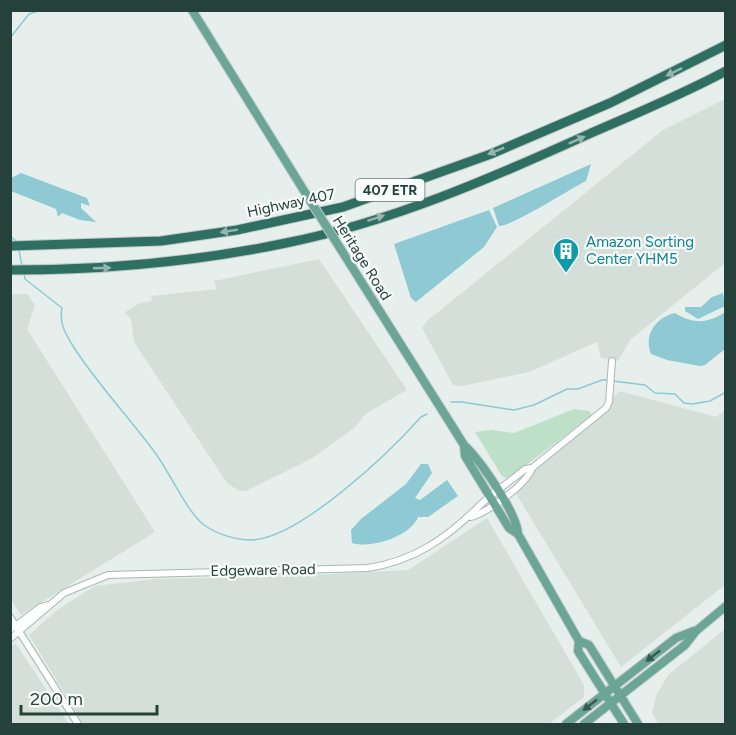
<svg xmlns="http://www.w3.org/2000/svg" width="736" height="735" font-family="Figtree,sans-serif">
<style>
.built{fill:#d4dfda}
.green{fill:#bfe0c8}
.water{fill:#8ec9d4}
.lines{fill:none;stroke-linecap:round;stroke-linejoin:round}
.stream{stroke:#8ec9d4;stroke-width:1.5}
.minor-casing{stroke:#a8b8b2;stroke-width:8}
.major-casing{stroke:#c2cac8;stroke-width:10}
.highway-casing{stroke:#c2cac8;stroke-width:11}
.minor{stroke:#fff;stroke-width:6}
.major{stroke:#6aa596;stroke-width:8}
.highway{stroke:#2f6f62;stroke-width:9}
.major-bridge-casing{stroke:#c2cac8;stroke-width:10;stroke-linecap:butt}
.major-bridge{stroke:#6aa596;stroke-width:8}
.oneway{fill:#93b5ae}
.oneway2{fill:#365b51}
.labels{text-anchor:middle;stroke-width:4.5;stroke-linejoin:round;paint-order:stroke}
.shield{fill:#f7fbf9;stroke:#637a73;stroke-width:1.5}
.shield-label{font-size:14px;font-weight:bold;fill:#24423a}
.street-label{font-size:15px;fill:#24423a;stroke:#f7fbf9}
.culture-label{font-size:15px;fill:#0d838f;stroke:#f7fbf9;text-anchor:start}
</style>
<rect width="100%" height="100%" fill="#e6efeb"/>
<!-- built -->
<path class="built" d="M725,99V263L630,340L618,361L601,358L597,342L529,372L462,386L453,385L422,328L427,321L663,130Z
M319,259L407,390L367,413L354,428L311,459L246,491H239L227,483L134,342L131,320L125,312L140,303L152,301L151,296L217,289L214,281Z
M11,294H28L35,306L27,329L155,532L21,615L10,598Z
M620,391L716,417L725,410V585L621,667L512,487Z
M487,518L584,685V697L549,724H83L29,635L57,610L95,586L156,579L293,576L408,570Z
M725,629V724H658L652,712L657,694L668,675Z
M14,644H16L69,724H11L10,647Z"/>
<!-- green -->
<path class="green" d="M574,409L589,411L592,415L508,479L502,476L475,432L491,430L514,433Z"/>
<!-- water -->
<path class="water" d="M591,164L586,181C570,189 511,227 499,226L493,208Z
M21,173L87,198L90,206L81,203V208L96,222L80,220L62,213L58,217L56,209L11,191V178Z
M489,210L497,227L484,247L416,302L411,298L394,244Z
M723,293L725,306L698,319L685,311V307H701L712,297Z
M725,312V349L705,365L700,366L667,360L651,354C643,334 657,317 675,313C692,324 708,324 725,312Z
M421,464H428L432,473L415,498L420,500L447,480L458,496L428,517H418C411,536 371,549 352,543L351,530L361,519L406,484Z"/>
<g class="lines">
<!-- stream -->
<path class="stream" d="M10,38L29,14L41,10
M10,236L17,242
M19,250L22,266
M24,273L25,279L62,308C59,323 65,333 73,346C97,384 129,417 156,454C170,473 187,512 204,525C217,534 235,540 251,540C299,539 389,453 421,417L427,414
M613,381L645,385L655,393L675,394L684,403L692,404L710,401L726,392
M451,402H462L514,410L534,405L567,389H578L602,380H608"/>
<!-- minor casing -->
<g class="minor-casing">
<path id="minor" d="M471,517C488,512 526,485 532,468
M10,617L78,724
M10,630L41,607L49,605
M10,639L64,593L108,575L368,568C413,561 446,539 478,507C492,493 510,482 525,469L532,468L606,408L609,402L612,361"/>
</g>
<!-- major casing -->
<g class="major-casing">
<path id="major" d="M192,10L306,194
M340,248L464,445C480,460 517,513 518,534
M464,445L465,456L509,528L518,534L579,641L578,651L624,724
M579,641L589,645L638,724
M566,724L676,638L694,631
M584,724L685,645L696,631L726,606"/>
</g>
<!-- highway casing -->
<g class="highway-casing">
<path id="highway" d="M10,246L161,241L237,230L343,207L491,154L610,103L726,45
M10,270C103,270 195,262 286,243C391,222 492,178 589,134C635,114 681,95 726,71"/>
</g>
<!-- minor -->
<use href="#minor" class="minor"/>
<!-- major -->
<use href="#major" class="major"/>
<!-- highway -->
<use href="#highway" class="highway"/>
<!-- major-bridge casing -->
<g class="major-bridge-casing">
<path id="major-bridge" d="M306,194L340,248"/>
</g>
<!-- major-bridge -->
<use href="#major-bridge" class="major-bridge"/>
</g>
<!-- one-way arrows -->
<defs><path id="oneway-solid" d="M-6-.8H1V-3.2L6.5 0L1 3.2V.8H-6Z" transform="scale(1.5)"/></defs>
<g class="oneway">
<use href="#oneway-solid" transform="translate(674 72) rotate(154)"/>
<use href="#oneway-solid" transform="translate(577 140) rotate(-24)"/>
<use href="#oneway-solid" transform="translate(496 151) rotate(158)"/>
<use href="#oneway-solid" transform="translate(376 218) rotate(-18)"/>
<use href="#oneway-solid" transform="translate(229 231) rotate(171)"/>
<use href="#oneway-solid" transform="translate(102 268) rotate(-2)"/>
</g>
<g class="oneway2">
<use href="#oneway-solid" transform="translate(653 656) rotate(142)"/>
<use href="#oneway-solid" transform="translate(590 705) rotate(142)"/>
</g>
<!-- icons -->
<defs>
<g id="building-pin" transform="scale(1.35)"><path d="M0 17L-7.5 6A9.5 9.5 0 1 1 7.5 6Z" fill="#0f9aa8" stroke="#f7fbf9"/><path d="M-4-6H4V6H1V3H-1V6H-4ZM-2.5-4.3h1.7v1.8h-1.7ZM.8-4.3h1.7v1.8H.8ZM-2.5-1h1.7V.8h-1.7ZM.8-1h1.7V.8H.8Z" fill="#fff"/></g>
</defs>
<g fill-rule="evenodd">
<use href="#building-pin" x="566" y="251"/>
</g>
<g class="labels">
<!-- shield labels -->
<rect class="shield" x="355.5" y="179" width="69" height="22" rx="4.5"/>
<g class="shield-label">
<text x="390" y="195">407 ETR</text>
</g>
<!-- street labels -->
<g class="street-label">
<text transform="translate(291 203) rotate(-12)" y="5">Highway 407</text>
<text transform="translate(362 258) rotate(58)" y="5">Heritage Road</text>
<text transform="translate(263 570) rotate(-1)" y="5">Edgeware Road</text>
</g>
<!-- culture labels -->
<g class="culture-label">
<text x="586" y="247">Amazon Sorting<tspan x="586" dy="17">Center YHM5</tspan></text>
</g>
</g>
<!-- border -->
<rect width="736" height="735" fill="none" stroke="#24423a" stroke-width="24"/>
<!-- scale -->
<path d="M21 705v9h136v-9" fill="none" stroke="#24423a" stroke-width="3"/>
<text x="30" y="705" font-size="18" fill="#24423a" stroke="#f7fbf9" stroke-width="4.5" paint-order="stroke">200 m</text>
</svg>
